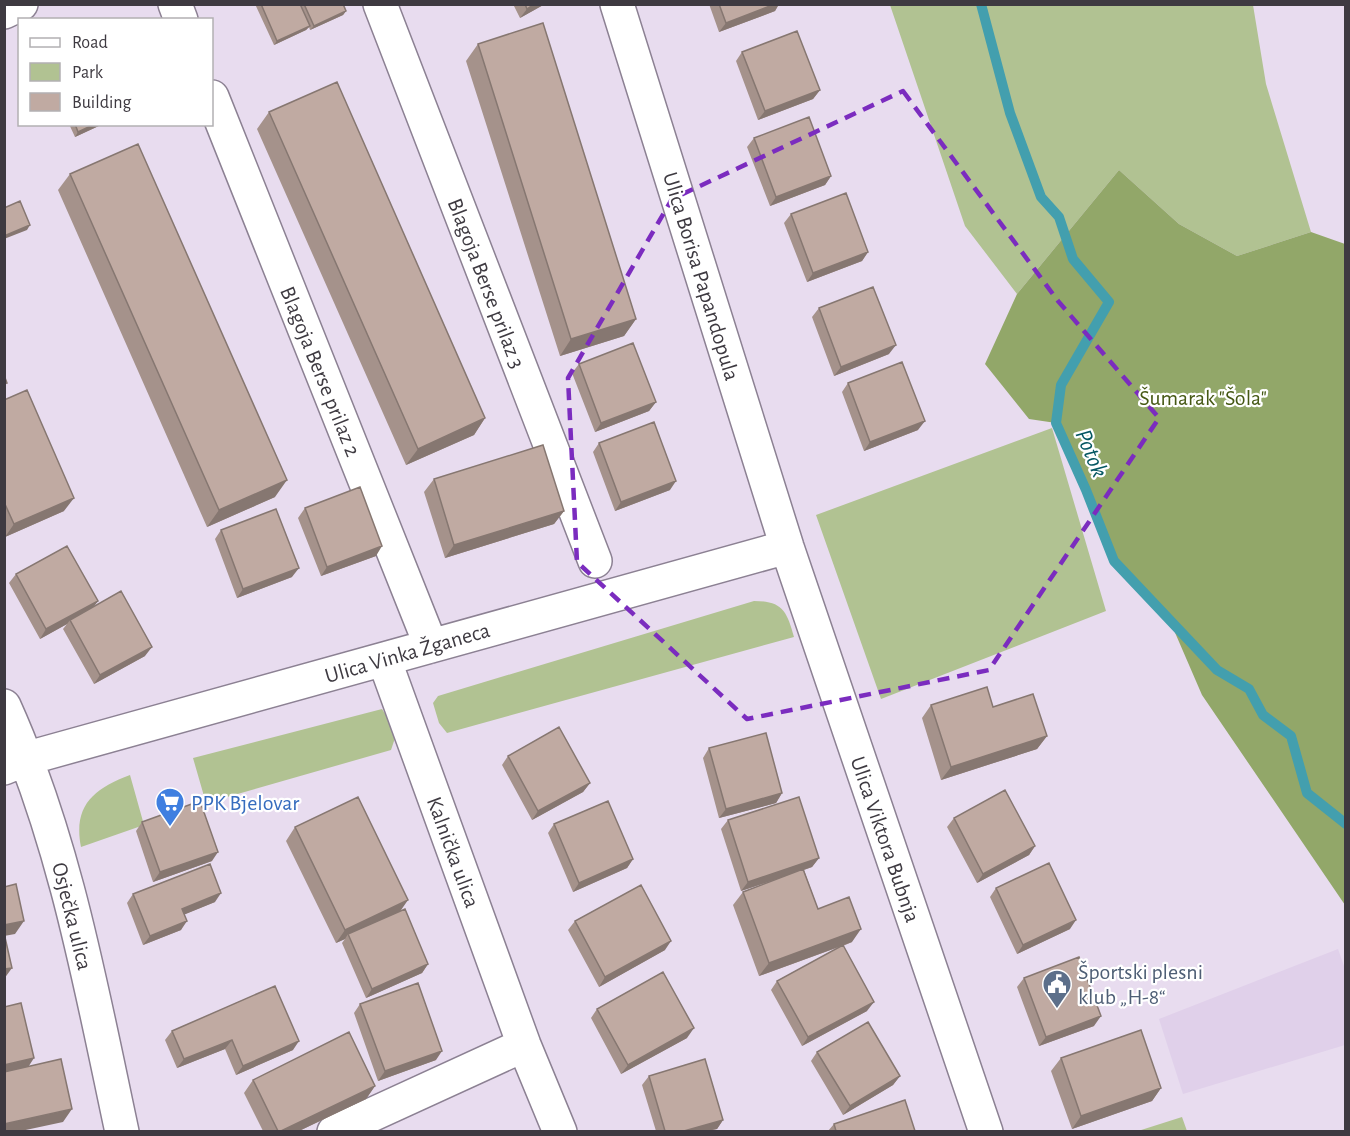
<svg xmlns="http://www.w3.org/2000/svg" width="1350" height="1136" font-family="'Alegreya Sans',sans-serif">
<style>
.built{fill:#e0d0ea}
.green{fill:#b1c292}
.forest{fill:#92a769}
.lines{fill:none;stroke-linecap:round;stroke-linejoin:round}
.stream{stroke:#439fae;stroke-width:10}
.minor-casing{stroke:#8c8193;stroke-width:36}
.minor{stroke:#fff;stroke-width:33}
.wall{fill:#a5928b}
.shaded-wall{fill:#867771}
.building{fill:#c0aaa2;stroke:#867771;stroke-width:1.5}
.marked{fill:none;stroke:#7b2cbf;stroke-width:4.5;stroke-dasharray:12 8;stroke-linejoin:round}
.labels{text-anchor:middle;stroke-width:4.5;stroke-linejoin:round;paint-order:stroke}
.street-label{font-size:22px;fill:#3e3a41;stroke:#fff}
.park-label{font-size:22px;fill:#455814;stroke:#fff}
.shop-label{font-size:22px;fill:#366cbe;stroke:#fff;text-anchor:start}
.service-label{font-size:22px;fill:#4e5e75;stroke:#fff;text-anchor:start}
.water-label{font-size:24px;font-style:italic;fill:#055762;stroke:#fff}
</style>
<rect width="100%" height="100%" fill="#e8dcef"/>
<!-- built -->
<path class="built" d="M1338,949L1345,969V1045L1183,1094L1159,1019Z"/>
<!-- green -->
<path class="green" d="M890,5H1253L1266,84L1311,232L1237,256L1179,224L1119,170L1017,294L965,226Z
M1052,428L1106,611L881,699L816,515Z
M754,601C782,601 787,611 794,637L447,733L439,723L433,703L438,696Z
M382,709L397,732L391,750L206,803L193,758Z
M130,775L144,825L81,847C73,806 93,789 130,775Z
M1182,1117L1187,1131H1138Z"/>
<!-- forest -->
<path class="forest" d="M1119,170L1179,224L1237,256L1311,232L1345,244V905L1202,695L1170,621L1114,561L1075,460L1056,423L1029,419L985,364L1017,294Z"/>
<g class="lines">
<!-- stream -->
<path class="stream" d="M981,4L1010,113L1041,197L1059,217L1073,259L1109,302L1061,385L1056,423L1086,490L1114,561L1217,670L1249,689L1263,715L1291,736L1307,793L1346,824"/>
<!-- minor casing -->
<g class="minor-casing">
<path id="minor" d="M175,4L181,20
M380,4L595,561
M617,4L787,547L986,1132
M4,12L21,4
M212,97L431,646
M384,659L524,1045L560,1132
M4,706C65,841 91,987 122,1132
M4,768L28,758L787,547
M334,1132L524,1045"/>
</g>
<!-- minor -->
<use href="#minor" class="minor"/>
</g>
<!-- wall -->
<path class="wall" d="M255,4H343L346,11L343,15L310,30L309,27L306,30L274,45Z
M513,4H545L520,18Z
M709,4H779L775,11L719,32Z
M478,44L636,319L624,336L560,356L466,61Z
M742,52L820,90L813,99L758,120L736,61Z
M269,112L485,418L474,435L406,465L257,129Z
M69,124H103L75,137Z
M754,138L831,176L825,185L770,206L747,147Z
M70,174L275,497L207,527L58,190Z
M791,214L868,252L862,261L807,282L784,223Z
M819,308L889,354L834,376L812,317Z
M579,364L656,402L649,411L595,432L572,373Z
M848,383L918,430L864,451L842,392Z
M4,400L64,511L5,537Z
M599,443L670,490L615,511L593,452Z
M434,479L564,511L554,524L445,558L424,492Z
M305,508L376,556L321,576L298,518Z
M221,530L292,577L237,598L215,539Z
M16,574L98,601L94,606L145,656L94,684L63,629L67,624L40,639L9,583Z
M931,705L993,707L1047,736L1037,749L941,780L922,718Z
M709,748L782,793L776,803L719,818L703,758Z
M508,756L590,783L583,792L532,820L502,765Z
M954,818L1035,846L1029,855L977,883L947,827Z
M728,820L819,858L812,867L804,870L818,909L852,942L843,946L867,1011L802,1046L771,990L777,981L839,947L759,976L733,905L743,892L790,875L741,891L721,829Z
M142,822L212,861L153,882L136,831Z
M554,824L633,859L627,868L573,892L548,833Z
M295,827L400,911L428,964L422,973L366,998L342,943L345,939L336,943L286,841Z
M996,888L1070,929L1017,954L990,897Z
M133,894L215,902L185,914L181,930L143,945L127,903Z
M575,921L665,950L599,987L568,930Z
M1024,978L1094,1026L1039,1046L1017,987Z
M275,986L293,1050L236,1075L225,1049L177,1068L165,1040L172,1031Z
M360,1004L436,1060L378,1081L354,1013Z
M597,1009L687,1038L621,1074L591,1018Z
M817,1052L900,1076L893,1085L843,1115L811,1061Z
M1061,1058L1161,1088L1152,1101L1072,1129L1051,1071Z
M649,1076L723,1120L717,1129L707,1131H656L642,1085Z
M253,1080L375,1086L366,1099L299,1131H263L244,1093Z
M834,1124L915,1131H828Z"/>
<!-- shaded-wall -->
<path class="shaded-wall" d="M534,4H545L520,18L527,9Z
M775,4H779L775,11L719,32L726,23Z
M346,11L343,15L310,30L314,26Z
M310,26L306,30L274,45L277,41Z
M820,90L813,99L758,120L765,111Z
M95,124H103L75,137L78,132Z
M831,176L825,185L770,206L776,197Z
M30,225L27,230L4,239V236Z
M868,252L862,261L807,282L813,273Z
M636,319L624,336L560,356L571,339Z
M896,345L889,354L834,376L841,367Z
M656,402L649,411L595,432L601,423Z
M485,418L474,435L406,465L418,449Z
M925,421L918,430L864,451L870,442Z
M287,480L275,497L207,527L219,510Z
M676,481L670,490L615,511L621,502Z
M74,498L64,511L5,537L14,524Z
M564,511L554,524L445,558L454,545Z
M382,546L376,556L321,576L327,567Z
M299,568L292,577L237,598L243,589Z
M98,601L91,610L70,620L67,624L40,639L46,629Z
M152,647L145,656L94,684L100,675Z
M1047,736L1037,749L941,780L951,767Z
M590,783L583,792L532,820L538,811Z
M782,793L776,803L719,818L726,809Z
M1035,846L1029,855L977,883L983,874Z
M218,852L212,861L153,882L160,872Z
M819,858L812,867L741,891L748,882Z
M633,859L627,868L573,892L579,883Z
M221,893L215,902L176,918L182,909Z
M408,900L399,913L348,934L345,939L336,943L345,930Z
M1076,920L1070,929L1017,954L1023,945Z
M24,921L15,934L4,936V925Z
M187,921L181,930L143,945L150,936Z
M861,929L852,942L759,976L769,963Z
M671,941L665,950L599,987L605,977Z
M428,964L422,973L366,998L372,989Z
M12,968L4,979V969Z
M874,1002L867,1011L802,1046L808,1037Z
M1101,1016L1094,1026L1039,1046L1046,1037Z
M694,1028L687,1038L621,1074L628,1065Z
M232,1040L225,1049L177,1068L184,1059Z
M299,1041L293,1050L236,1075L243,1066Z
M442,1051L436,1060L378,1081L385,1071Z
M34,1058L25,1072L4,1076V1065Z
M900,1076L893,1085L843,1115L850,1106Z
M375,1086L366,1099L299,1131H281Z
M1161,1088L1152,1101L1072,1129L1081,1116Z
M72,1109L63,1122L21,1131H4V1124Z
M723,1120L717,1129L707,1131H684Z"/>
<!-- building -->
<path class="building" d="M261,4H300L310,26L277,41Z
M304,4H343L346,11L314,26Z
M525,4H534L527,9Z
M719,4H775L726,23Z
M543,23L636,319L571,339L478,44Z
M797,31L820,90L765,111L742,52Z
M337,82L485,418L418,449L269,112Z
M809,117L831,176L776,197L754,138Z
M75,124H95L78,132Z
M138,144L287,480L219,510L70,174Z
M846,193L868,252L813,273L791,214Z
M20,201L30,225L4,236V208Z
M873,287L896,345L841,367L819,308Z
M633,343L656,402L601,423L579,364Z
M902,362L925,421L870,442L848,383Z
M4,375L7,383L4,384Z
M27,390L74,498L14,524L4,502V400Z
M654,422L676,481L621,502L599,443Z
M543,445L564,511L454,545L434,479Z
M360,487L382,546L327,567L305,508Z
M276,509L299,568L243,589L221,530Z
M67,546L98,601L46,629L16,574Z
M121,591L152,647L100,675L70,620Z
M987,687L993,707L1033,694L1047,736L951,767L931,705Z
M559,727L590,783L538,811L508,756Z
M766,733L782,793L726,809L709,748Z
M1005,790L1035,846L983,874L954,818Z
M358,797L408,900L345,930L295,827Z
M799,797L819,858L748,882L728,820Z
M200,801L218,852L160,872L142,822Z
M608,801L633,859L579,883L554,824Z
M1049,863L1076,920L1023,945L996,888Z
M210,864L221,893L182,909L187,921L150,936L133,894Z
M803,869L818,909L849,897L861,929L769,963L743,892Z
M16,884L24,921L4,925V887Z
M641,885L671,941L605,977L575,921Z
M405,909L428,964L372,989L348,934Z
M4,933L12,968L4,969Z
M843,945L874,1002L808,1037L777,981Z
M1079,957L1101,1016L1046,1037L1024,978Z
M663,972L694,1028L628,1065L597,1009Z
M418,983L442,1051L385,1071L360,1004Z
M275,986L299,1041L243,1066L232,1040L184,1059L172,1031Z
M21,1003L34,1058L4,1065V1007Z
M868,1022L900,1076L850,1106L817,1052Z
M1141,1030L1161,1088L1081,1116L1061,1058Z
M349,1032L375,1086L281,1131H278L253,1080Z
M61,1059L72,1109L4,1124V1072Z
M705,1059L723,1120L684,1131H665L649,1076Z
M905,1100L915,1131H836L834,1124Z"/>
<!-- marked area -->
<path class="marked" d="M903,91L1058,301L1159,418L989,670L747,719L577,562L568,378L672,199Z"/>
<!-- icons -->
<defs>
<g id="supermarket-pin" transform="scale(1.5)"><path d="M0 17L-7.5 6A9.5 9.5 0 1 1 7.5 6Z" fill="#3f7fe0" stroke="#fff"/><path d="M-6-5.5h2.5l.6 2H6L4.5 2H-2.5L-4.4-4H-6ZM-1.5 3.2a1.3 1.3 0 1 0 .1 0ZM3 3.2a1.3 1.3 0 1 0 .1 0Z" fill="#fff"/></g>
<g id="civic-pin" transform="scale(1.5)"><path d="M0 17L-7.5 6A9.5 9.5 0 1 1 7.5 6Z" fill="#5c6f8a" stroke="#fff"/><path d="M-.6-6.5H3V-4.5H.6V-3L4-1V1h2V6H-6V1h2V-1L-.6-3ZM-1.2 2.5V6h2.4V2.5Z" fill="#fff"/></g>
</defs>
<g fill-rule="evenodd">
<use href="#supermarket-pin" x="170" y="802"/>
<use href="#civic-pin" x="1057" y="984"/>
</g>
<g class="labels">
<!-- street labels -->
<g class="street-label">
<text transform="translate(702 276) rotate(73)" y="8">Ulica Borisa Papandopula</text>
<text transform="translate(487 283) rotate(69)" y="8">Blagoja Berse prilaz 3</text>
<text transform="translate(321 371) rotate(68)" y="8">Blagoja Berse prilaz 2</text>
<text transform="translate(407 652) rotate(-16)" y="8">Ulica Vinka Žganeca</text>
<text transform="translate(886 839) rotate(71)" y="8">Ulica Viktora Bubnja</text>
<text transform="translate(454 852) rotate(70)" y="8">Kalnička ulica</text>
<text transform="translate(73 916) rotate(76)" y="8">Osječka ulica</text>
</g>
<!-- park labels -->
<g class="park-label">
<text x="1203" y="405">Šumarak "Šola"</text>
</g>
<!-- shop labels -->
<g class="shop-label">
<text x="191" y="810">PPK Bjelovar</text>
</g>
<!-- service labels -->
<g class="service-label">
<text x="1078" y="979">Športski plesni<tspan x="1078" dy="25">klub „H-8“</tspan></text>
</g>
<!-- water labels -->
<g class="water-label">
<text transform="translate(1092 453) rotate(67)" y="8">Potok</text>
</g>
</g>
<!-- border -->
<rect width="1350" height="1136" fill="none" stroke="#3e3a41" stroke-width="12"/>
<!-- legend -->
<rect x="18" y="18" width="195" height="108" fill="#ffffff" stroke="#b2b0b3" stroke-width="1.5"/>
<rect x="30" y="38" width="30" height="9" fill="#ffffff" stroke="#b2b0b3" stroke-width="1.5"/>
<text x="72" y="48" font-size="18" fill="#3e3a41">Road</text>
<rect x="30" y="63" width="30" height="18" fill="#b1c292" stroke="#b2b0b3" stroke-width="1.5"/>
<text x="72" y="78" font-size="18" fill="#3e3a41">Park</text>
<rect x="30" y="93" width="30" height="18" fill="#c0aaa2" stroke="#b2b0b3" stroke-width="1.5"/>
<text x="72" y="108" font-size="18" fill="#3e3a41">Building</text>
</svg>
